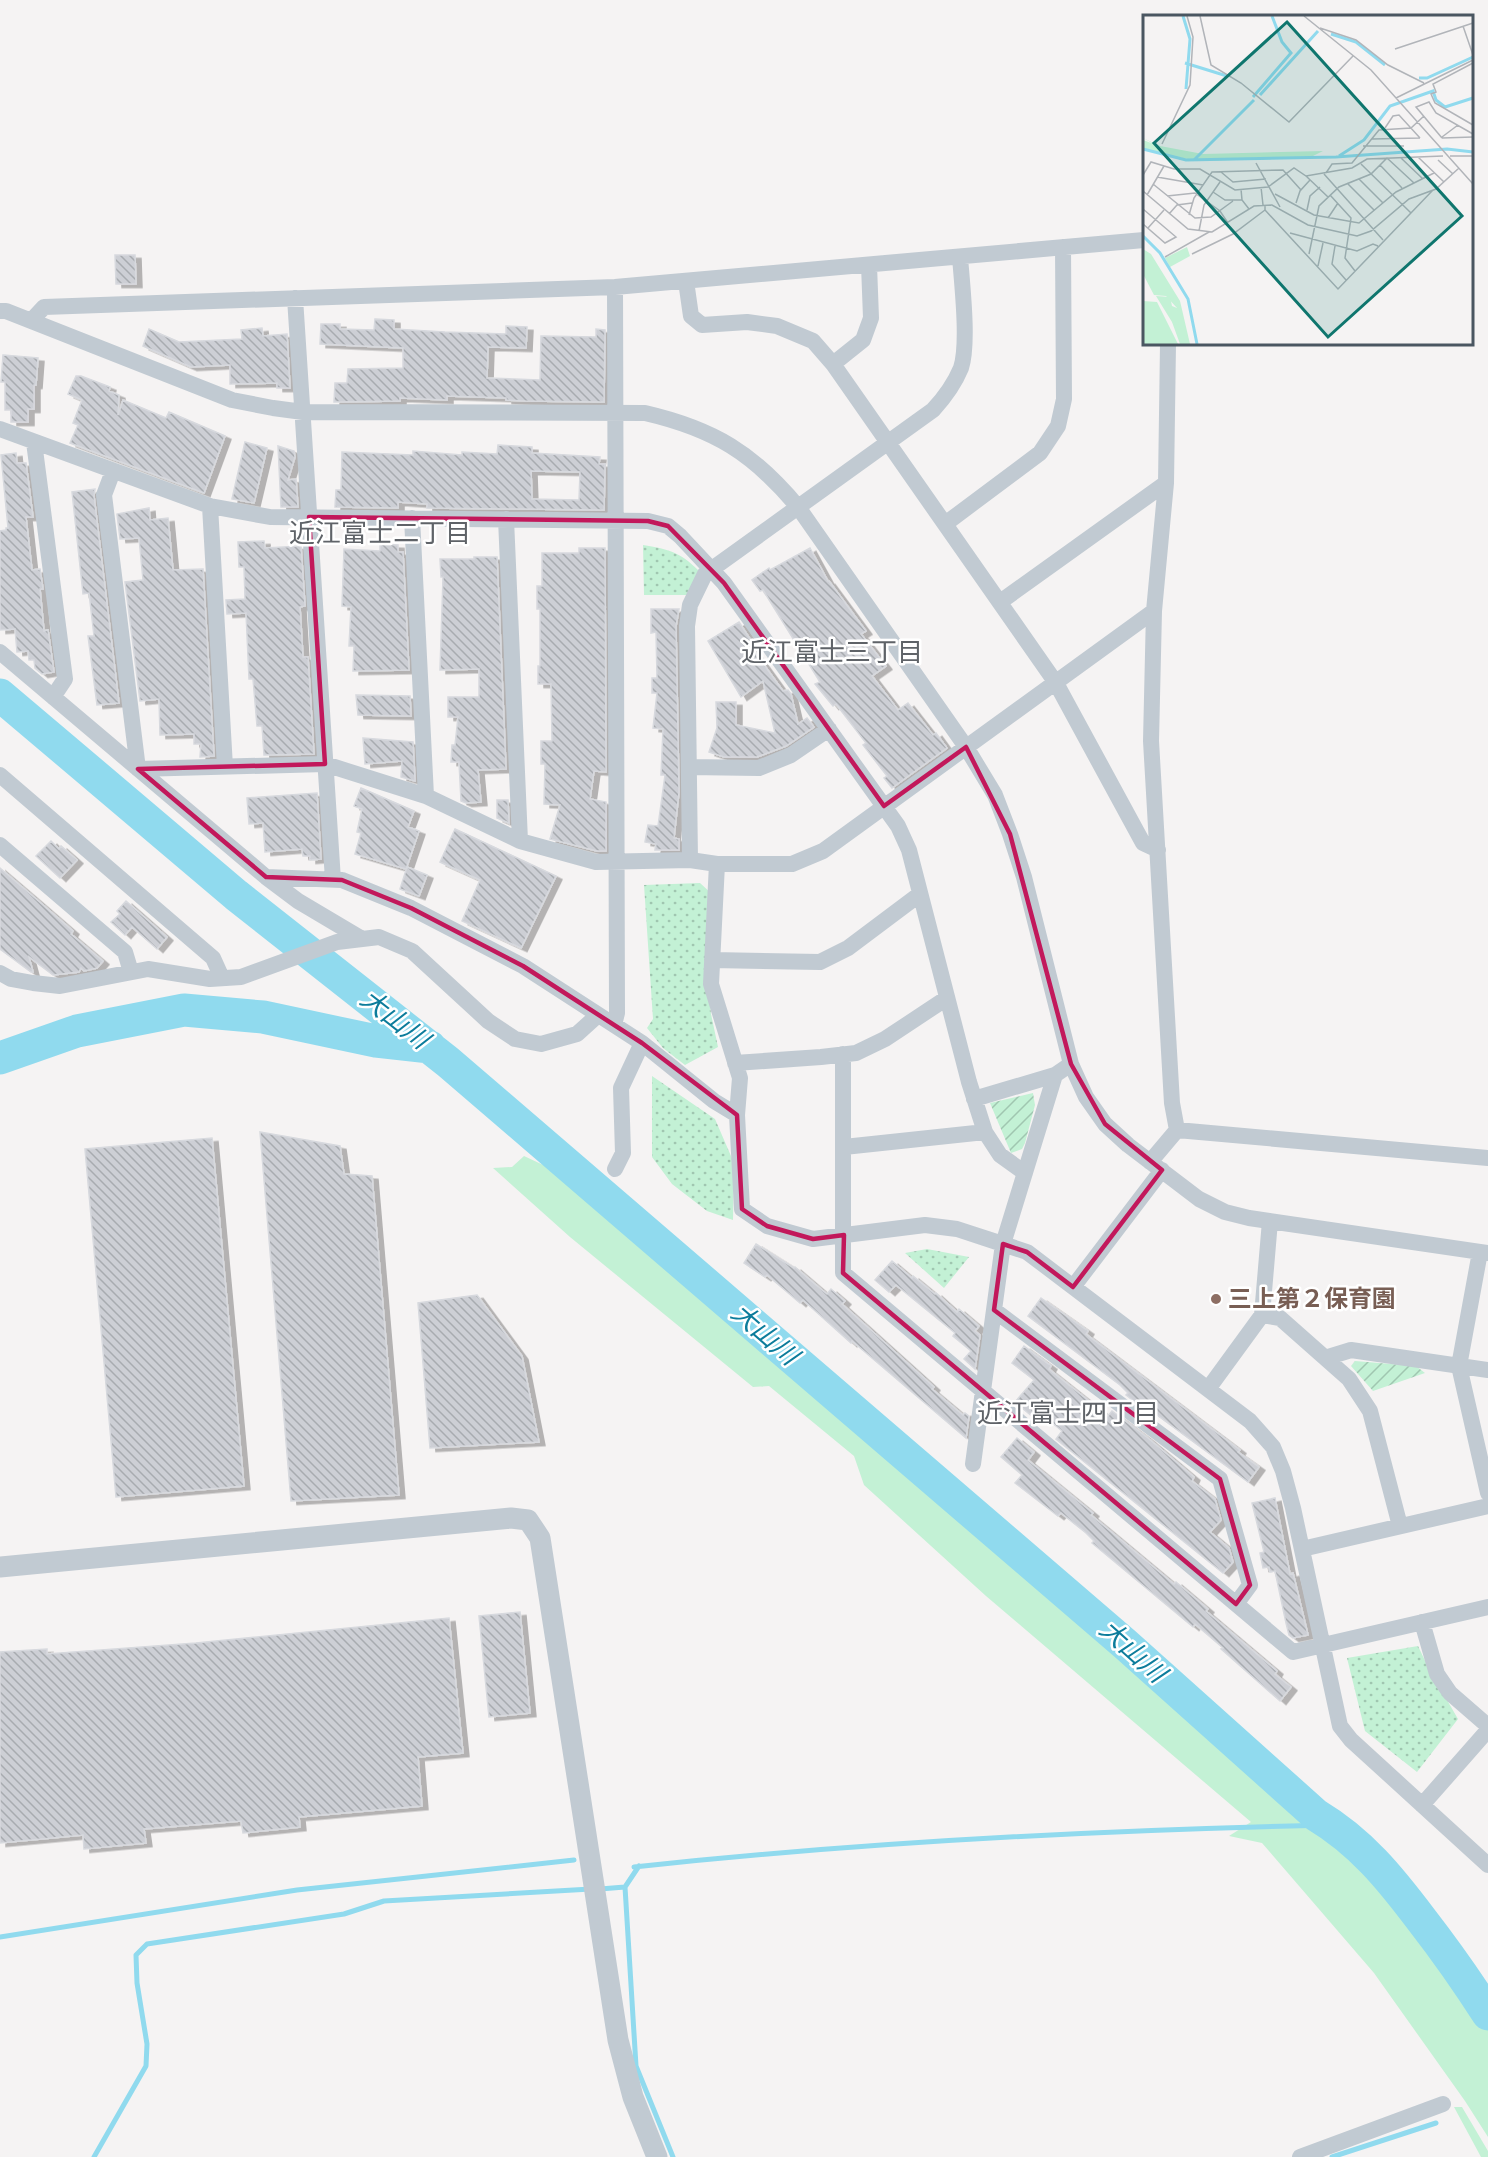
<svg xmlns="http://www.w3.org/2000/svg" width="1488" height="2157" font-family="'Alegreya Sans','Noto Sans JP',sans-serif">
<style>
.grass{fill:#c3f1d5}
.park{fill:url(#park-dots)}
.garden{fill:url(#garden-furrows)}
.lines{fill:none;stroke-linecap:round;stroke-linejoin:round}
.stream{stroke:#90daee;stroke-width:5}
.river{stroke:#90daee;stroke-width:33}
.building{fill:url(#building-back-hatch);stroke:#d7d9de;stroke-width:1.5;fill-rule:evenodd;filter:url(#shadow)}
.minor{stroke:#c1cad2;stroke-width:16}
.tertiary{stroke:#c1cad2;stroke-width:21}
.marked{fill:none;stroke:#c2185b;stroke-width:4.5;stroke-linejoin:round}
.education-dot{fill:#8d6e63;stroke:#fff;stroke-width:2}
.labels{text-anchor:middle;stroke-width:5;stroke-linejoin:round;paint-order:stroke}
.education-label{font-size:24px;font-weight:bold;fill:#785e54;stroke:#fff;text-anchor:start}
.neighbourhood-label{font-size:26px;fill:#5f6368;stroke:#fff}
.water-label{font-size:26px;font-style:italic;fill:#0c7c9b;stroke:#fff}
.inset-river{fill:none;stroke:#90daee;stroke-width:3}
.inset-road{fill:none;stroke:#b1b4b9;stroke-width:1.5}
.view{fill:#0f766e;fill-opacity:0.15;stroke:#0f766e;stroke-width:3}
.inset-edge{fill:none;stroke:#4a5661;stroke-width:3}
</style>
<defs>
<pattern id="park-dots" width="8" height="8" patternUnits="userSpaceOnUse" patternTransform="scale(1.5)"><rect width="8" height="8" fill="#c3f1d5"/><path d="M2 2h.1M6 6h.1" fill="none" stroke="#a0c6b0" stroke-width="1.8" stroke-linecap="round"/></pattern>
<pattern id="garden-furrows" width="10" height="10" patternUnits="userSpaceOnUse" patternTransform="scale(1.5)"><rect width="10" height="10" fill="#c3f1d5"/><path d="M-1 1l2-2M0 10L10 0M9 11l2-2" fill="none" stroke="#a0c6b0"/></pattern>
<pattern id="building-back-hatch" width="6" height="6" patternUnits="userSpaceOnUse" patternTransform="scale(1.5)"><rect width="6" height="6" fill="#cdcfd5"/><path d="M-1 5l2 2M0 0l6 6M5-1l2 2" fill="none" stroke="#a8abb0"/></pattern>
<filter id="shadow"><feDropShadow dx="6" dy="3.5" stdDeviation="0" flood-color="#0004"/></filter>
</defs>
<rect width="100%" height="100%" fill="#f5f3f3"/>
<!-- grass -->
<path class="grass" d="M524,1156L618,1200L1182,1676L1326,1806L1488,2001V2137L1465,2101L1374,1973L1262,1843L1229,1836L1251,1822L986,1596L864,1485L854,1456L769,1386L753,1387L570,1237L493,1168L512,1167Z
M1454,2107H1462L1488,2151V2157H1481Z"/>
<!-- park -->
<path class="park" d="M643,545C668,549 680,552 698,570L699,595H644Z
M700,883L712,894L706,966L711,1014L718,1047L685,1065L663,1048L647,1028L653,1019L644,885Z
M652,1076L715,1119L734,1163L733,1220L707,1211L672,1184L652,1157Z
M927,1249L969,1257L944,1288L905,1253Z
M1418,1646L1429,1669L1458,1719L1417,1772L1365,1731L1347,1658Z"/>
<!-- garden -->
<path class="garden" d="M1033,1093L1035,1105L1025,1143L1022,1149L1011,1153L990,1103Z
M1355,1361L1416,1366L1425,1373L1373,1391L1351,1366Z"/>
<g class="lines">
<!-- stream -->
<path class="stream" d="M639,1866L625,1887L636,2066L673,2157
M634,1867C866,1842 1099,1830 1332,1825
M600,1889L625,1887
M0,1937L297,1890L574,1860
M94,2157L146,2066L147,2044L137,1983L136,1955L147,1944L344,1914L384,1901L591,1889
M1332,2157L1436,2123"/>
<!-- river -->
<path class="river" d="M0,695L236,895L448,1062L1125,1644L1316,1815C1361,1842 1390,1878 1421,1919C1445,1950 1467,1981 1488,2014
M0,1058L77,1031L184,1010L263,1017L376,1041L430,1047"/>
</g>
<!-- building -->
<path class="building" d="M115,255H135L136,284H116Z
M375,319L394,320V329L445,332L506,334V326L527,327L526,348L488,347L487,378L540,380L541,336L596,337V329L605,330L604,402L525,401L506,400V398L447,396V400L400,398V401L334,402L335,383H347L348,369L403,368V348L320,344L321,324H340V329L374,330Z
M262,328L263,336L287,334L290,388H277V383L230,384V365L191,367L143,346L149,329L179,342L242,339L241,330Z
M3,355L38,358L36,385H34V409H28V422H11V410H5V382H1Z
M76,376H81L110,387L109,391L119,395L118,415L123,400L166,418L169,412L225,436L204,493L70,443L78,425L73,423L82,400L68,394Z
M245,442L267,448L254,503L232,499Z
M498,445L532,447V453L600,457L599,464H605L604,510L427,508V504L398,502V508L335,507L336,490H341L342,452L413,455V451L462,455V452L497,454ZM531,471L580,472L579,500L532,499Z
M278,446L294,451L295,457L288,480L296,479L298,507H281Z
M16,453L17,463H26L33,517H26L32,570L40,569L43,589H40L44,631L48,630L54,672L42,674L35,668L34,660H29L28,651L17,652L15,629L0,630V531L6,530V528H8L1,455Z
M95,489L94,496L119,703L97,705L88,636H94L89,593L83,594L72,492Z
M149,508L150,520L168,518L173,570L203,569L214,756L200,757L201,744H194V734L160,735L159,699L140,701L125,582L143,580L139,538L120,539L117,514Z
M264,541L265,548L301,546L305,606L300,607L303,657H308L314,754L264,755L262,726H257L253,679H249L246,613L227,614L226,600L245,599L244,567H239L238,542Z
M380,544L398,545V552H403L409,670L353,671L354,646H349L351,607L342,606L344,549L380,551Z
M579,548H605L606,772L594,771L590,799L606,802V851H597L550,839L560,805L544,804L545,764H541V741H552L551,684H538V666H540V609H537V586H542V553H579Z
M810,548L828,581H829L866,631L861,634L886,666L872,676L898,710L908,703L933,735L936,733L947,748L892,788L884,778L887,776L863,745L866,743L836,704L833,706L815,684L820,682L763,590L760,591L752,580L769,568L770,570Z
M474,557H497L506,769L478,770L481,802L466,803L461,801L459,762H451L452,745H455L458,717H448V697H479V669L440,670L443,577H441L440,559H474Z
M651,609H679L676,626L679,792L674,838L679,839V850H655L656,844L645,842L648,825L658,826L665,775H661L663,729L653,728L657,693H652V678H657L656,632L651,633Z
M739,622L752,642L749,644L783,691L788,690L791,694L798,724L807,718L814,727L786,746L757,757H724L709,752L717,728L716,702H736V725L775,733L763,681L741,697L708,641Z
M356,695L410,696L411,716L358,715Z
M363,738L413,742L415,781L401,777L402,761L365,764Z
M361,788L414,811L408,827L419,831L406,869L355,854L361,833L357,832L362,809L354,806Z
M317,793L321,859L310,860V856H303L302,849L265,852L263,823L249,824L247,798Z
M497,800H508L509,823L497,818Z
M455,829L556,876L521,948L462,921L480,880L440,862Z
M51,841L59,849L61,846L77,860L60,878L36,856Z
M407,867L427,875L419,896L400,889Z
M0,868L42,904L73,931L71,934L103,961L97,968L84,971L81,968L79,972L53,975L29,957L33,972H31L0,949Z
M126,901L167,937L157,949L132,927L125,935L111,922L120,914L117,911Z
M260,1132L340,1146L344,1174L372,1176L399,1495L291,1501Z
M212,1138L244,1486L116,1497L85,1149Z
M756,1244L794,1268L795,1267L822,1290L827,1294L831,1289L845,1301L842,1304L934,1387L932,1389L963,1415L965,1413L969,1416L966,1438L852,1341L851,1343L803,1300L800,1303L767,1275L765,1277L744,1263Z
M892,1261L912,1278L913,1276L935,1294L936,1293L957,1312L959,1309L979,1326L975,1331L980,1335L975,1369L964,1359L971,1351L953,1336L955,1333L896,1285L889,1292L875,1280Z
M477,1295L522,1356L539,1442L430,1448L418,1303Z
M1041,1298L1088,1331L1086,1334L1240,1450L1238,1452L1259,1467L1248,1482L1146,1407L1144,1409L1126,1395L1128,1393L1120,1385L1028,1316Z
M1024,1346L1051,1366L1049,1369L1108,1416L1112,1411L1148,1438L1194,1477L1192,1481L1215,1499L1221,1520L1210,1532L1229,1548L1233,1562L1223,1573L1056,1439L1062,1431L1039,1412L1034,1418L1015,1402L1034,1380L1012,1363Z
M1017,1438L1034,1452L1028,1460L1093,1513L1091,1515L1126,1544L1174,1584L1176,1582L1208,1609L1206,1611L1277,1671L1275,1674L1291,1687L1280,1701L1221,1649L1223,1648L1195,1624L1193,1627L1092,1543L1094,1541L1086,1533L1061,1513L1058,1516L1015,1483L1022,1475L1001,1457Z
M1275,1498L1290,1574L1293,1573L1308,1635L1293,1638L1289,1635L1286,1623L1275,1571L1270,1572L1269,1567L1263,1568L1260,1553L1264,1552L1252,1503Z
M520,1612L530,1713L489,1717L479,1616Z
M449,1618L463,1753L418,1757L422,1806L299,1817L300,1827L243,1833L241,1821L144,1829L146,1843L84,1849L83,1835L0,1843V1652L47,1649V1654L196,1643Z"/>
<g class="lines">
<!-- minor -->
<path class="minor" d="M686,281L691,316L702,325L747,322L777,326L813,341L833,364L1056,683L1143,843L1158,850
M295,298L333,880
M0,311H6L232,400L273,408L303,412L645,413C714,429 753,453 798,507L966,747L995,795L1010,834L1024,877L1071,1064L1086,1097L1105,1124L1128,1145L1199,1199L1225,1212L1249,1218L1488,1253
M31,321L44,307L615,287L1144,240
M833,364L863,340L871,318L869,265
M0,429L210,506L270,517L648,521L668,526L680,536L724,583L898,826L909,850L969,1082L985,1132L1000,1155L1025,1173
M34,442L65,679L53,697
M113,471L104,495L138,769L325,764L426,796L520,841L596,862L690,860L717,864H792L823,851L1154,611
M210,506L225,767
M412,518L426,796
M506,519L520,841
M945,524L1040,453L1058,426L1064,399L1063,247
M1000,602L1166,483
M0,652L266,877L342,880L411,908L523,966L642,1043L714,1101L737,1115L742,1209L767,1226L813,1239L925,1225L957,1229L1027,1252L1250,1421L1273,1447L1283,1471L1293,1508L1340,1726L1351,1740L1488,1865
M689,767L759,768L791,755L829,729
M0,775L213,958L222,978
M0,845L125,952L131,972
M690,860L687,626L690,605L705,574L933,410C945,397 954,385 961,368C969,344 962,284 960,257
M717,864L711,984L740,1078L737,1115
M266,877L298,901L362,939
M712,960L820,962L848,948L920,894
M0,973L11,979L33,983L60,986L148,969L210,979L241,977L337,942L379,937L412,951L488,1021L515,1039L541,1044L577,1034L598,1015
M614,1025L617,1013L615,287
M843,1054V1273L1293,1652L1488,1607
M735,1063L821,1057L856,1053L885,1039L947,998
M974,1099L1055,1075
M1177,1130L1488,1158
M844,1147L985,1132
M1150,1162L1177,1130L1172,1103L1151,741L1154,611L1166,483L1168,344
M615,1169L623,1153L621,1088L642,1043
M1480,1252L1459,1366L1488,1493
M1073,1287L1162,1170
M994,1310L1220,1479L1250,1585L1236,1604
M1262,1315L1280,1318L1349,1379L1370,1411L1400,1526
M1325,1358L1351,1350L1488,1370
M1208,1389L1262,1315L1270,1221
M973,1464L1003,1244L1055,1075L1071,1064
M1302,1549L1488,1506
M1422,1622L1437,1674L1450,1693L1488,1726
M1422,1805L1488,1730
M1300,2157L1443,2104"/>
<!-- tertiary -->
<path class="tertiary" d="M0,1567L511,1518L528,1520L540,1538L618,2040L633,2097L657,2157"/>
</g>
<!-- marked area -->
<path class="marked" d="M309,517L648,521L668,526L724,583L884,806L966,747L1010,834L1071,1064L1105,1124L1162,1170L1073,1287L1027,1252L1003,1244L994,1310L1220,1479L1250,1585L1236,1604L843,1273L844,1235L813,1239L767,1226L742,1209L737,1115L642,1043L523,966L411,908L342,880L266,877L138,769L325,764Z"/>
<!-- markers -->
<circle class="education-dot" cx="1216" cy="1299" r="6"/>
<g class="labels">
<!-- education labels -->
<g class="education-label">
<text x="1228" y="1307">三上第２保育園</text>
</g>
<!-- neighbourhood labels -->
<g class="neighbourhood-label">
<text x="380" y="542">近江富士二丁目</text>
<text x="832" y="661">近江富士三丁目</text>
<text x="1068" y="1422">近江富士四丁目</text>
</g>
<!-- water labels -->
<g class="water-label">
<text transform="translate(395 1019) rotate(38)" y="9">大山川</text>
<text transform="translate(765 1334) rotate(41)" y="9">大山川</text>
<text transform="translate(1133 1651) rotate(42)" y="9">大山川</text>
</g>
</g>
<!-- overview -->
<g transform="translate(1143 15)">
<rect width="330" height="330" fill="#f5f3f3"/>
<path d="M0,123L17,131L60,139L180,136L166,143L54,146L0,135V125L11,129ZM0,234L8,239L37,286L47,329H37L29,307L34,293L23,281L11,280L0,259ZM0,286L14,287L35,329H0Z" fill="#c3f1d5"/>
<path d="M13,281L27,282L29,291L34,293L36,310L29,307Z" fill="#c3f1d5"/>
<path d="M44,232L47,241L27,252L22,243Z" fill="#c3f1d5"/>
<path class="inset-river" d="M40,1L47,24L43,74M188,19L213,27L242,50M42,48L84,61M276,63H284L330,42M117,80L175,16M110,82L148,38L139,27L129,1M0,134L43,145L193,142L304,134L330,137M196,141L221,125L247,91L290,76L293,85L302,92L330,83M51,145L111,85M0,221L17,238L45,284L54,329"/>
<path class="inset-road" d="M57,1L68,50L98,68L146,107L210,41M161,1L228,55L330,169M320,11L330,40M177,13L213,25L245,50L281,68M252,34L330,8M330,48L290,69L293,77L288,79L292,88L330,110M253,83L330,45M242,113L250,101L256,100L277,123M299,122L315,110M299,123L273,92L286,87L293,98L330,119M299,123L330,122M229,124L277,123M19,129L47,70L50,22L44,1M220,131H261M307,141H330M275,142L301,167M258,143L280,164M295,145L310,159M113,148L137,192M218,149L268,198M237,150L259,173M78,157L90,167L123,164M183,158L189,149L209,148L236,115L268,113L281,101M181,159L240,225M0,160L8,147L31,154H57L92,175L125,172L151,153L163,161L209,153L224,144L300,141M163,161L185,182M14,162L60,170M216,164L240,188M204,168L231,195M10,169L52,203L68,202L90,186M118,172L120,190M98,174L99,185L106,194M0,176L45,214L69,217L111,191L129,190L165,210L214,221L228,216L266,184L293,174L316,153M70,177L82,185H99M132,179L171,200L216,208L253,177L291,158M4,180L21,151M187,180L208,203L202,243L212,256M24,181L52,178L77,196L85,208M153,188L157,176L167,165M122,190V195L195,274L290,175M0,194L33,222L22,228L0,209M164,195L167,181L177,172M26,199L34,190L49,188M46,200L51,183L69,157L140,155L158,175M185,203L195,188M5,213L21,195M56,216L61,190L77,167M147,218L214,236L230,229L235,231M192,231L189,249L203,265M49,239L90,219L122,195M166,239L176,191L196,172L228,159L244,143L271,168M22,242L66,217M175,251L180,228"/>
<path class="view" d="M144,7L319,201L185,322L11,128Z"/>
<rect width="330" height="330" class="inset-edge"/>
</g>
</svg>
